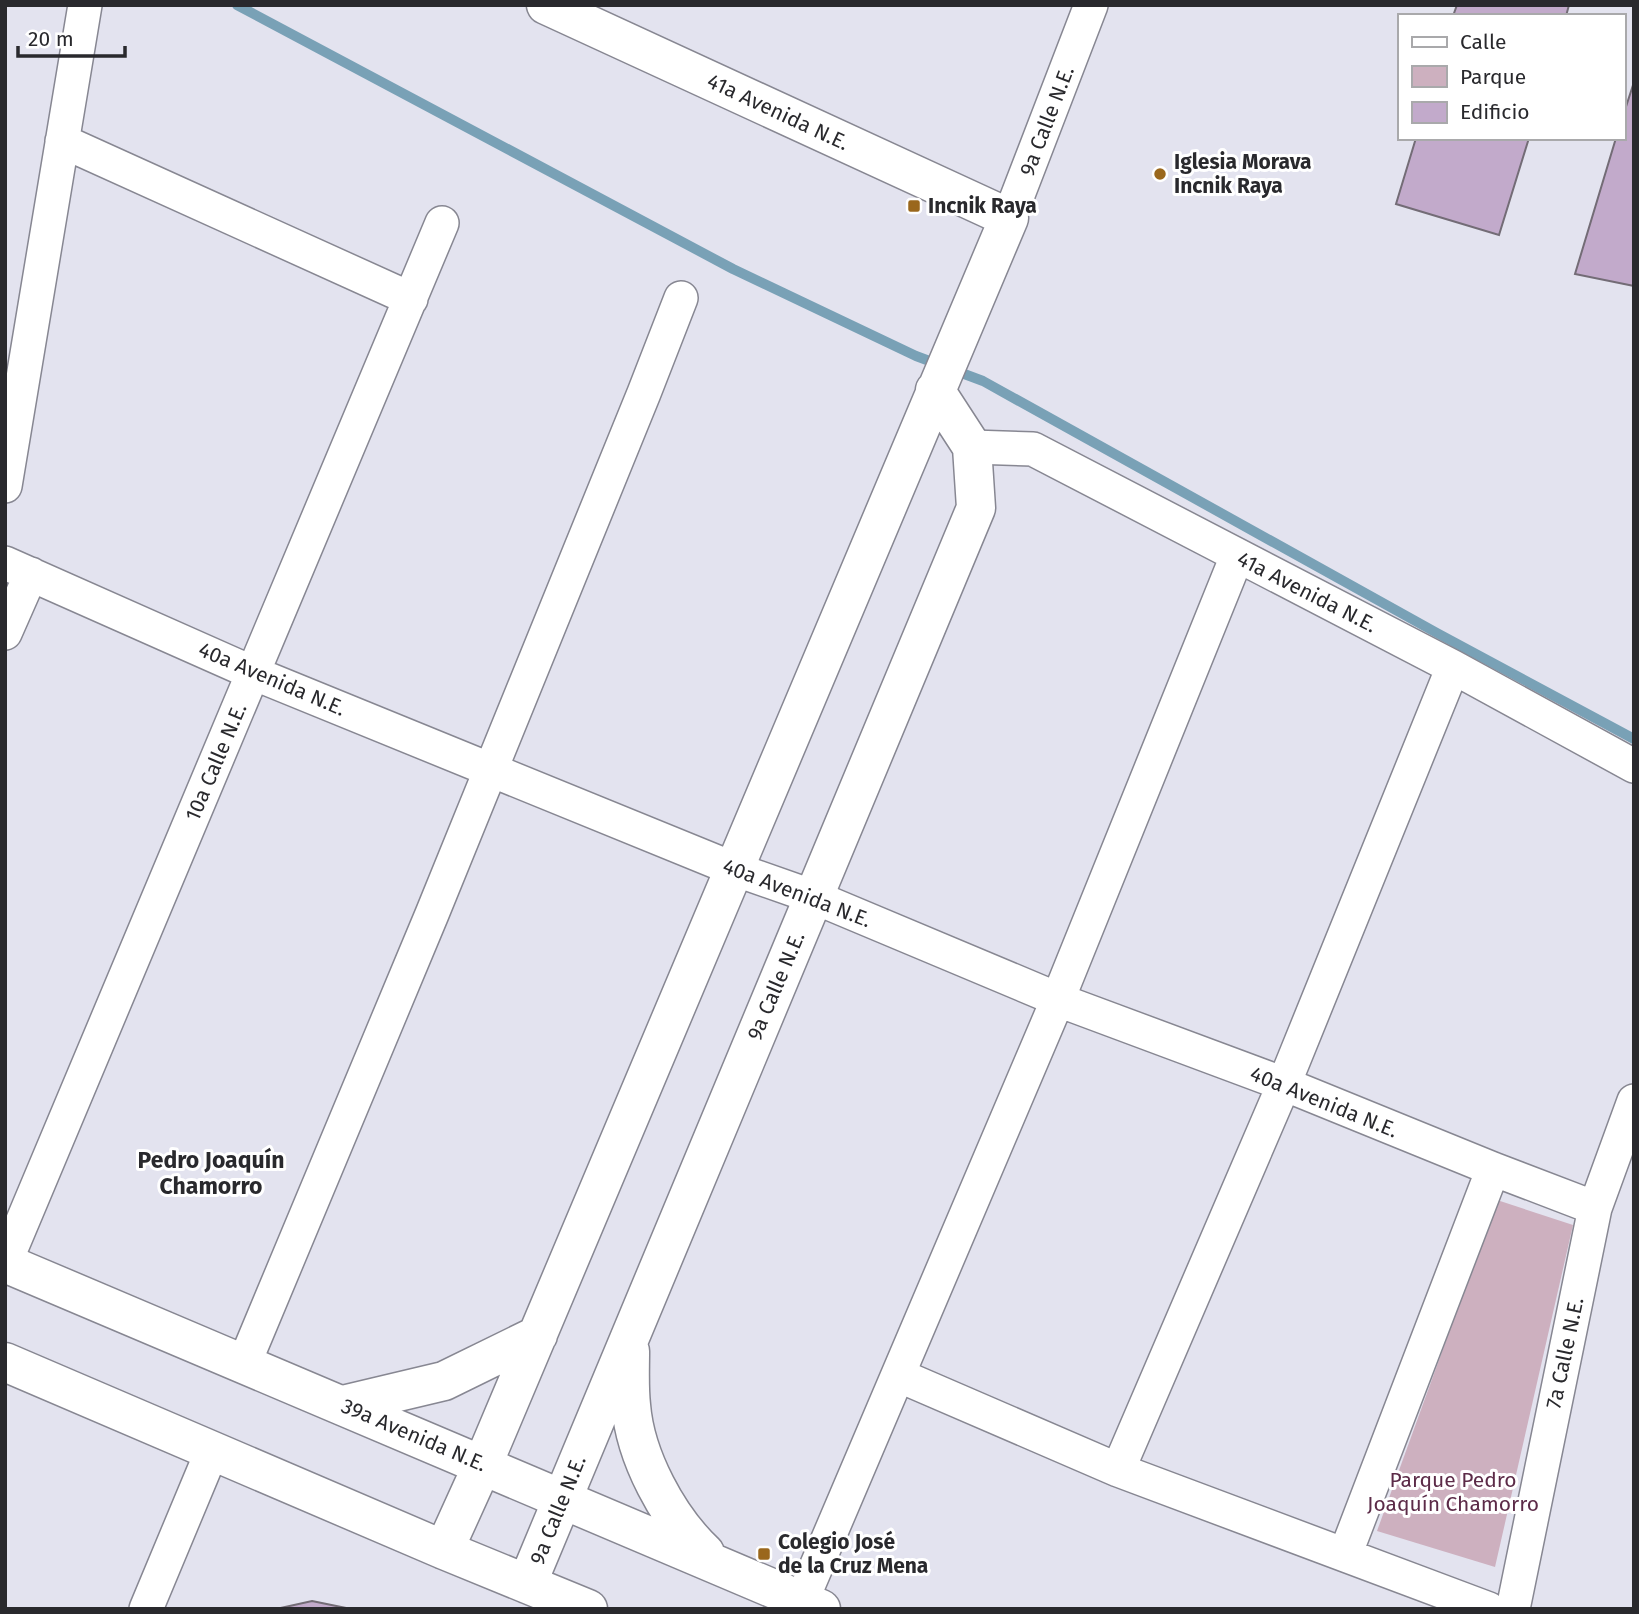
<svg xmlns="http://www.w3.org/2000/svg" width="1639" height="1614" font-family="'Fira Sans',sans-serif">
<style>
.green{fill:#cdb0bf}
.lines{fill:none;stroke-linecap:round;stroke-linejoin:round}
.stream{stroke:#79a1b6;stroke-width:10}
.building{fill:#c2aacb;stroke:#736c76;stroke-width:2}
.minor-casing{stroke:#878792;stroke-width:36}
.tertiary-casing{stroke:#878792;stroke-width:41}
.minor{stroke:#fff;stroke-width:33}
.tertiary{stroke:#fff;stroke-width:38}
.poi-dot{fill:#9a671c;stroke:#fff;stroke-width:2.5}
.labels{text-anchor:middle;stroke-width:6;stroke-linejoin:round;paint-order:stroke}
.street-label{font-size:21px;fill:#29292d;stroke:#fff}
.poi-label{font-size:21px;font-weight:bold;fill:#29292d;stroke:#fff;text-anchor:start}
.park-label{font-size:21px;fill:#5c2b48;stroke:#fff}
.neighbourhood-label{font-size:23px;font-weight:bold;fill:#29292d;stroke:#fff}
</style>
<rect width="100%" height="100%" fill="#e3e3ef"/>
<!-- green -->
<path class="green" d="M1497,1200L1573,1225L1495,1567L1377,1531Z"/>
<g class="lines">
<!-- stream -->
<path class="stream" d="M237,5L733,269L916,356L983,381L1437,633L1634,739"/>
</g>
<!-- building -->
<path class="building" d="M1457,5H1569L1566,16H1453Z
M1634,82V286L1575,274L1616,138H1623V116Z
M1416,138H1529L1499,235L1396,204Z
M312,1601L351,1609H276Z"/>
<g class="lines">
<!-- minor casing -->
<g class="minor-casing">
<path id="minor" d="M62,141L411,299
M1009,218L1091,5
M972,447L1033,449L1453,667L1634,766
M5,486L85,5
M5,563L253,673L734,869L814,897L1069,1004L1284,1084L1493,1169L1595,1208
M5,633L31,574
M5,1263L442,223
M244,1364L432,914L644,393L681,298
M898,1375L1118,1470L1489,1609
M1118,1470L1284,1084L1453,667
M1345,1555L1493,1169
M802,1600L1058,999L1237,556
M146,1609L212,1451
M1513,1609L1595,1208L1634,1101"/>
</g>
<!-- tertiary casing -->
<g class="tertiary-casing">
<path id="tertiary" d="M5,1263L821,1609
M630,1351C630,1369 629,1387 631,1405C635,1457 668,1518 705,1553
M5,1362L444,1550L588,1609
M343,1405L444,1381L538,1335
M444,1550L483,1464L1009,218L546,5
M527,1584L976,508L972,447L935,390"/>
</g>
<!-- minor -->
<use href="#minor" class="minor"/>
<!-- tertiary -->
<use href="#tertiary" class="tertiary"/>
</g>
<!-- markers -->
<g class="poi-dot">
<circle cx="1160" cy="174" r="7"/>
<rect x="907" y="199" width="14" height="14" rx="3.5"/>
<rect x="757" y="1547" width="14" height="14" rx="3.5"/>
</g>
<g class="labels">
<!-- street labels -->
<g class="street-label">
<text transform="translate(778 112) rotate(25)" y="7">41a Avenida N.E.</text>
<text transform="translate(1047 121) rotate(-69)" y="7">9a Calle N.E.</text>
<text transform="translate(1307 592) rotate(27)" y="7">41a Avenida N.E.</text>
<text transform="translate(272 679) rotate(23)" y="7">40a Avenida N.E.</text>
<text transform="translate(216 762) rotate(-67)" y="7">10a Calle N.E.</text>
<text transform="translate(797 893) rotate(21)" y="7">40a Avenida N.E.</text>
<text transform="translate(776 986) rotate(-67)" y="7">9a Calle N.E.</text>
<text transform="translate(1324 1102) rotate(22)" y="7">40a Avenida N.E.</text>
<text transform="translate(1565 1353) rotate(-78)" y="7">7a Calle N.E.</text>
<text transform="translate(414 1435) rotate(23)" y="7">39a Avenida N.E.</text>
<text transform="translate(558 1510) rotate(-68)" y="7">9a Calle N.E.</text>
</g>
<!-- poi labels -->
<g class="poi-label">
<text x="1174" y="169">Iglesia Morava<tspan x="1174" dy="24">Incnik Raya</tspan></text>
<text x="928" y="213">Incnik Raya</text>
<text x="778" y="1549">Colegio José<tspan x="778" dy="24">de la Cruz Mena</tspan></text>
</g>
<!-- park labels -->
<g class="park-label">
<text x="1453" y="1487">Parque Pedro<tspan x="1453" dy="24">Joaquín Chamorro</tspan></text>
</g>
<!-- neighbourhood labels -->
<g class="neighbourhood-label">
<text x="211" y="1168">Pedro Joaquín<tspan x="211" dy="26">Chamorro</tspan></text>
</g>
</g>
<!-- border -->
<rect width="1639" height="1614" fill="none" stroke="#29292d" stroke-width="14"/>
<!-- legend -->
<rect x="1398" y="14" width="228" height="126" fill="#ffffff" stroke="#a9a9ab" stroke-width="2"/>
<rect x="1412" y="37" width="35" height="10" fill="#ffffff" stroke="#a9a9ab" stroke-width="2"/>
<text x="1460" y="49" font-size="21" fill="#29292d">Calle</text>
<rect x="1412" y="66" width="35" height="21" fill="#cdb0bf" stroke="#a9a9ab" stroke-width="2"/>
<text x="1460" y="84" font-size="21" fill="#29292d">Parque</text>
<rect x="1412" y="102" width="35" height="21" fill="#c2aacb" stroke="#a9a9ab" stroke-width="2"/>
<text x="1460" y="119" font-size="21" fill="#29292d">Edificio</text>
<!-- scale -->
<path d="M18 46v10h107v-10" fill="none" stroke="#29292d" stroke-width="3.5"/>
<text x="28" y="46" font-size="21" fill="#29292d" stroke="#ffffff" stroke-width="5" paint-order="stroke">20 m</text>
</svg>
